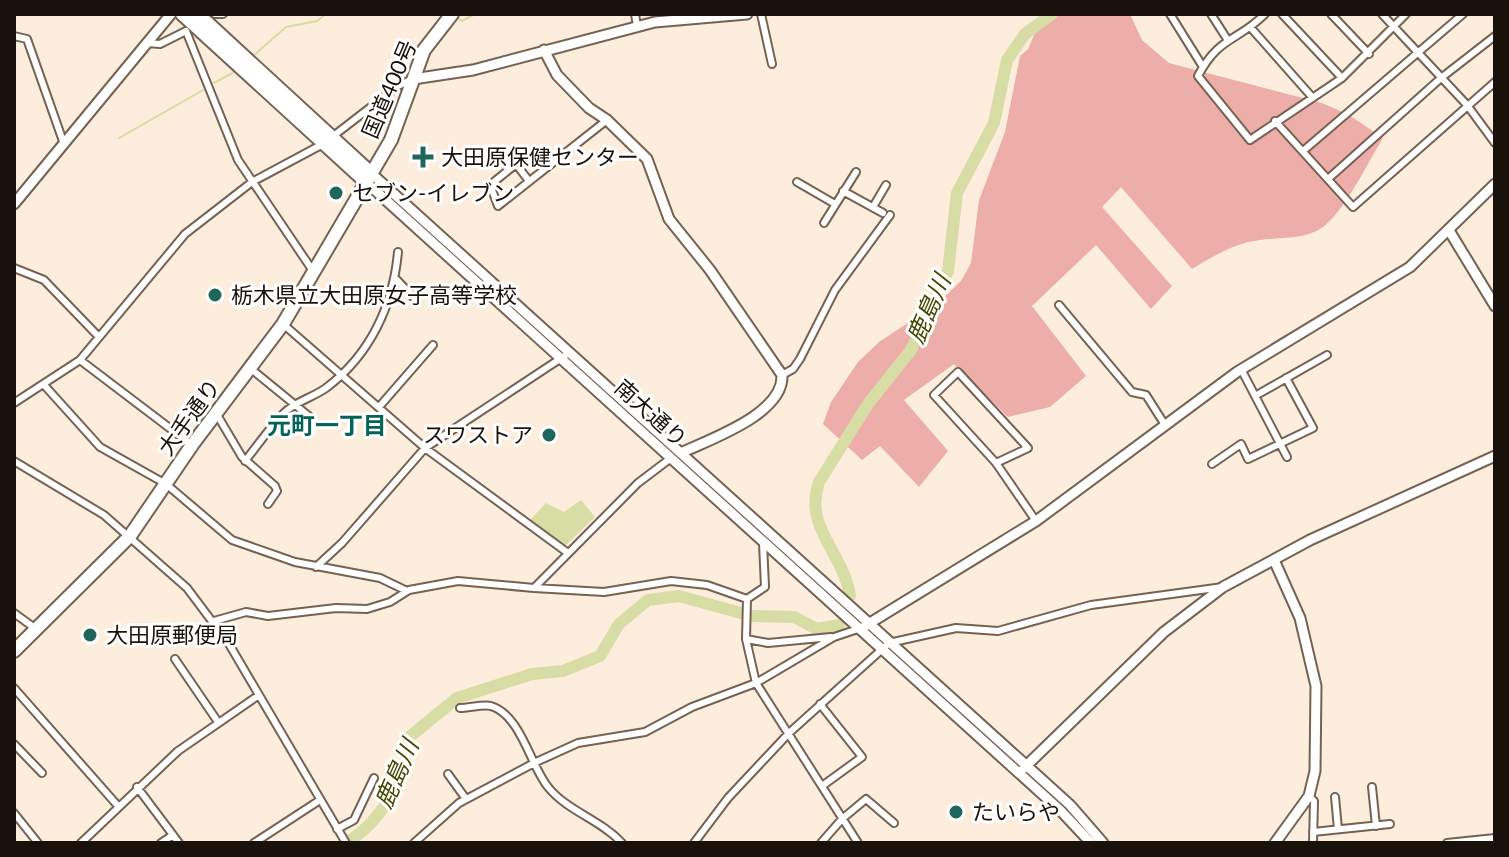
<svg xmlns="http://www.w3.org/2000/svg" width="1509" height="857" font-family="Lato,'Noto Sans JP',sans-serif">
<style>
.forest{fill:#edada9}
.water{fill:#d7dda4}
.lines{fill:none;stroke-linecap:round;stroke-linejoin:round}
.stream{stroke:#d7dda4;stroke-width:2}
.river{stroke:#d7dda4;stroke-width:12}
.street-casing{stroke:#746352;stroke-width:10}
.secondary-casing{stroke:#746352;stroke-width:13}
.highway-casing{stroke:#746352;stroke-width:16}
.street{stroke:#fff;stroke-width:6}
.secondary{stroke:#fff;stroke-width:9}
.highway{stroke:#fff;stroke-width:12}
.poi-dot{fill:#1f665b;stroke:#fff;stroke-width:3}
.labels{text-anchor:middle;stroke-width:6;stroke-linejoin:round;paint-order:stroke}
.street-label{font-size:22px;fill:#19120b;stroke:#fff}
.poi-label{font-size:22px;fill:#19120b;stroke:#fff;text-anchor:start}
.water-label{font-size:24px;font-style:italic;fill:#444701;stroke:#fff}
.neighbourhood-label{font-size:24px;font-weight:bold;fill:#046357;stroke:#fff}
</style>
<rect width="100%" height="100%" fill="#fdeddd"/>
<!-- forest -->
<path class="forest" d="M1043,14H1130L1142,40L1169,63L1322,103L1349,115L1383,138C1368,162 1343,215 1320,229C1302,240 1279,237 1260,240C1234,243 1214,256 1192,269L1121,187L1102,207L1172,286L1151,309L1096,245L1032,306L1086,376L1050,407L1008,417L954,364L904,400L948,451L919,487L880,446L862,460L823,424L831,402L858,362L879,342L938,303L961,281L971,263L979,200L1005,132L1020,56L1028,49Z"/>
<!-- water -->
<path class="water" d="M581,500L595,517L565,546L530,520L546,503L564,512Z"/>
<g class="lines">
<!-- stream -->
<path class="stream" d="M457,18L462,21L475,14
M253,56L286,27L317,21L326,14
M214,83L236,71
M119,138L205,89"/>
<!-- river -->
<path class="river" d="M850,596C844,553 803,528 819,482L868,404L911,350L948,271L957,193L994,123L1007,60L1025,34L1052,14
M753,616L794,617L817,629L839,625
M351,840C380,820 411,775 407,739L457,698L532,674L563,671L600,656L619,624L648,600L679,596L741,613"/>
<!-- street casing -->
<g class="street-casing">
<path id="street" d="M215,14H223
M635,14L637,26
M761,14L772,64
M1170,14L1203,67
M1211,14L1227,39
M1265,14C1237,42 1219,36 1198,76L1250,140L1342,78L1406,14
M1282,14L1342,78
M1331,14L1369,54
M1382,14L1467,105L1495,143
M1251,28L1312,97
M14,36L27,39L64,144
M147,43L160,44L186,31L238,160L313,271
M1275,121L1353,207L1495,82
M332,137L398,86L413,79
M1303,151L1463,14
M1328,179L1441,78L1495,36
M529,181L516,164L495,181L492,190L498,206L607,120
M797,182L835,204
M843,191L883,213
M873,207L886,185
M824,223L856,172
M14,268L44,280L99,337
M396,279L417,301
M1059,305L1132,392L1146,395L1165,425
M283,324L425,448L568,553
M80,360L192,445
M250,368L310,417
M1241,369L1287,457
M958,372L1028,448L996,463L934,395Z
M782,375L793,369L800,359L835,290L890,215
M45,386L100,447L166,484L232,540L295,562L380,578L407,591
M1255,396L1327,355
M14,403L80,360L185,234L252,182L323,144
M379,407L433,345
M216,413L242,457L275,486L277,491L268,504
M14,461L104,515L187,588L229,644L346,843
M245,461C258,445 270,427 284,413C296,401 312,398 326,388C370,355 393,306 398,252
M996,463L1036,521
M1212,464L1241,444L1248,459L1313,428L1286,378
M316,567L342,543L425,448L569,353
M534,588L604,592L671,581L707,585L747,599L746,639L756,683L858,843
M747,599L765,587L763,543
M14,613L36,629
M214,621L246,612L268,616L336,608L367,609L390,602L409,590L458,581L534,588L638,483L671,458
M746,639L768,643L831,637
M175,659L218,722
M14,688L118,806
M820,704L862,757L822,786
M460,708C469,708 483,704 491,706C521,715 531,767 548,787C567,811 601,820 622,843
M14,744L42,773
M448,774L466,799
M137,787L179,843
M1372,787L1376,826
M1309,796L1314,801L1313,843
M1335,797L1338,829
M14,813L38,843
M337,829L354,820L374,778
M1313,832L1390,824
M81,843L178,751L259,695
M161,843L173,835
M254,843L320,800
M414,843L459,803L536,762L578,743L645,732L692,707L756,683L834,637L858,629
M694,843L728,798L789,733L889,643L956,628L998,631L1091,605L1223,587
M821,843L842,819L866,799L894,823
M1447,843L1495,838"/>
</g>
<!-- secondary casing -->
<g class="secondary-casing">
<path id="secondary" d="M544,50L557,75L589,108L607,120L647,159L669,219L710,270L782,375C784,414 710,439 681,453
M413,79L473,70L655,22L747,14
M372,174L1070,805L1103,843
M367,183L1061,811L1091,843
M14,204L171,14
M1450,232L1495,306
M1274,560L1300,618L1316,686L1315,771L1309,796L1275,843
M865,626L1036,521L1237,372L1410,267L1495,184
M1024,768L1164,632L1223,587L1310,540L1495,456"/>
</g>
<!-- highway casing -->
<g class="highway-casing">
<path id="highway" d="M182,14L367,183
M198,14L372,174
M14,651L130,536L192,445L283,324L391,140L424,50L452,14"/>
</g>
<!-- street -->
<use href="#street" class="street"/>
<!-- secondary -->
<use href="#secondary" class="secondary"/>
<!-- highway -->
<use href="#highway" class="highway"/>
</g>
<!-- markers -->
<g class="poi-dot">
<path d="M419 145h8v8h8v8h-8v8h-8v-8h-8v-8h8z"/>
<circle cx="336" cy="193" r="8"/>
<circle cx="215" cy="295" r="8"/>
<circle cx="549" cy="435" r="8"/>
<circle cx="90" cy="635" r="8"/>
<circle cx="956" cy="812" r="8"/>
</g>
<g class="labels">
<!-- street labels -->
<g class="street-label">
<text transform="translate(389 89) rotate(-67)" y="8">国道400号</text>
<text transform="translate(651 413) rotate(42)" y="8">南大通り</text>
<text transform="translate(189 417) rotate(-54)" y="8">大手通り</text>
</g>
<!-- poi labels -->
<g class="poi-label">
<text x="441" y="165">大田原保健センター</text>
<text x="352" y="201">セブン-イレブン</text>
<text x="231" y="303">栃木県立大田原女子高等学校</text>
<text x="533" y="443" text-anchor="end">スワストア</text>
<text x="106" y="643">大田原郵便局</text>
<text x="972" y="820">たいらや</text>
</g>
<!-- water labels -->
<g class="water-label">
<text transform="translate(929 309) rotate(-66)" y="8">鹿島川</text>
<text transform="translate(397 774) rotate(-66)" y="8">鹿島川</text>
</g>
<!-- neighbourhood labels -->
<g class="neighbourhood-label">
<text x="327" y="434">元町一丁目</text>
</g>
</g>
<!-- border -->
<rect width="1509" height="857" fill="none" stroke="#19120b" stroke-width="32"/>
</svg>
